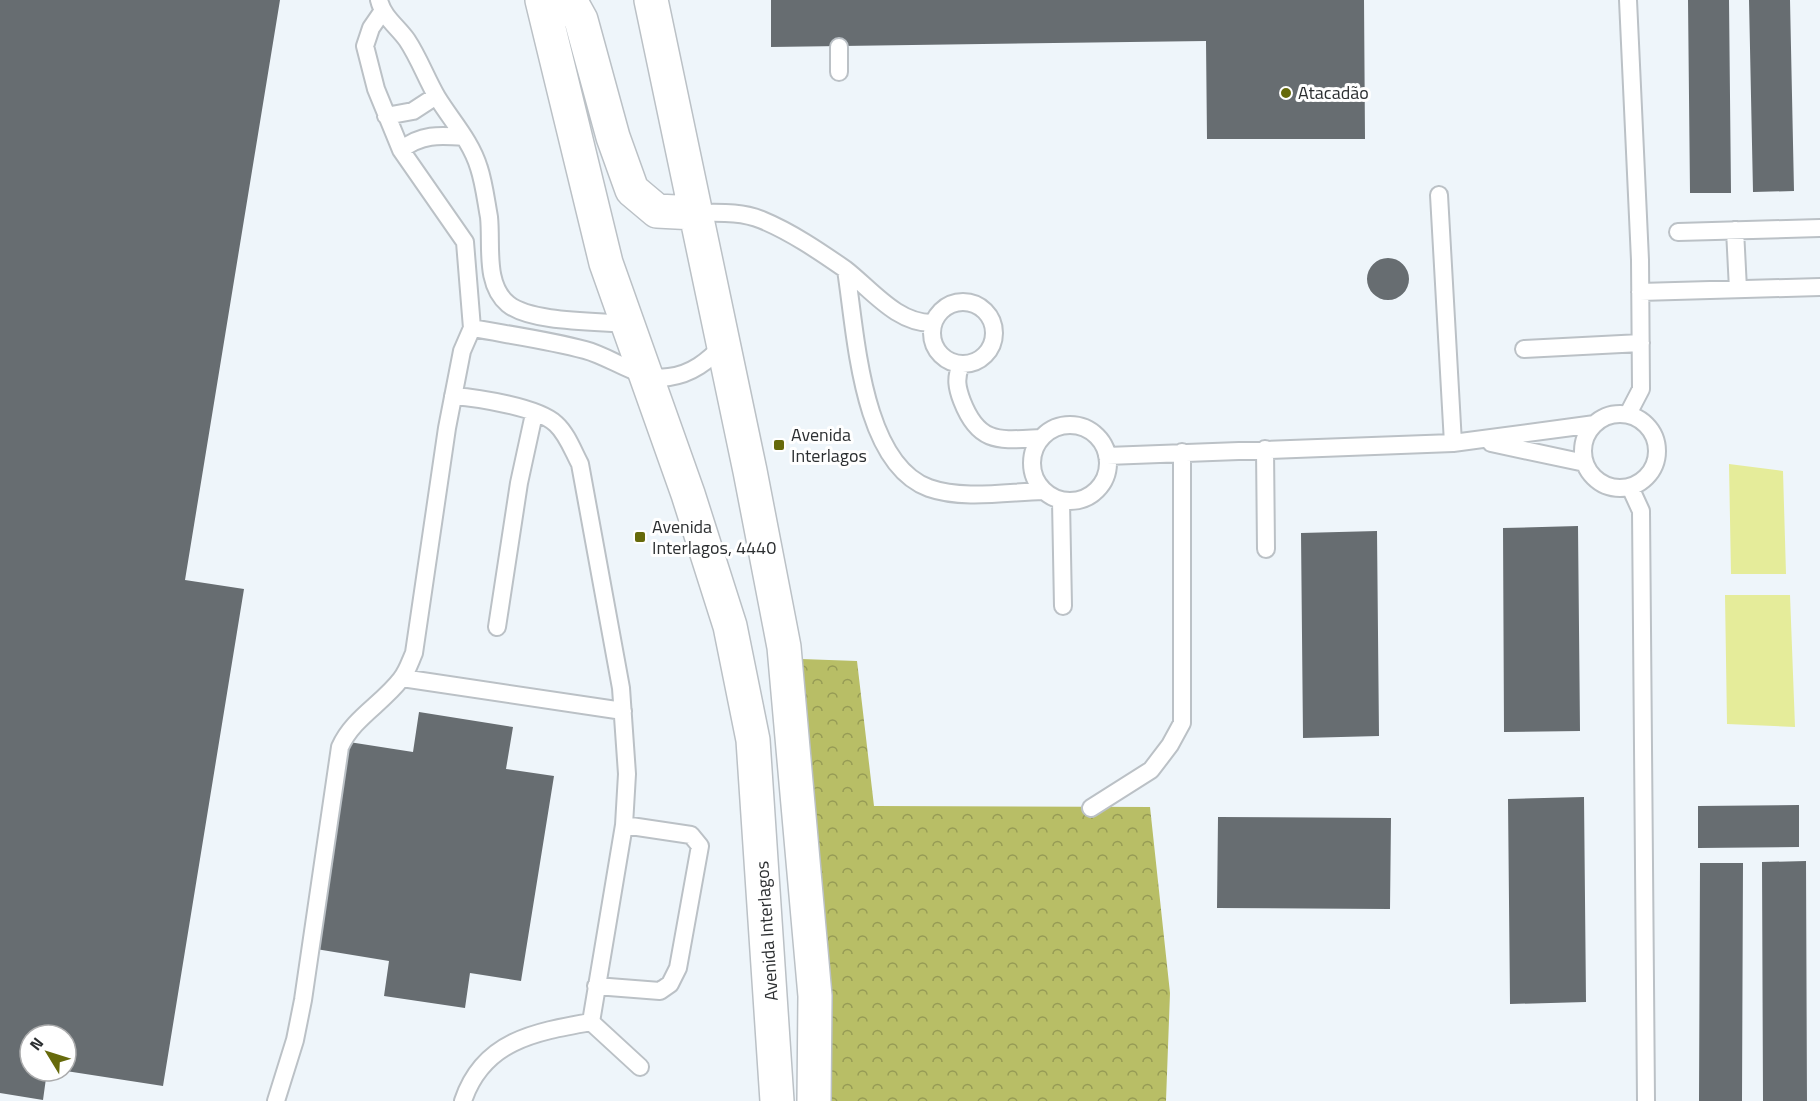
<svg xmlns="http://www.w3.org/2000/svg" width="1820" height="1101" font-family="'Titillium Web',sans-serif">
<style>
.forest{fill:url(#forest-crowns)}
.pitch{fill:#e5ec9a}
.building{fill:#676d71}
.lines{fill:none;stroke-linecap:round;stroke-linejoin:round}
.lane-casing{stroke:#bbc1c6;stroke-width:20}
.primary-casing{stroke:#bbc1c6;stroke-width:36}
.lane{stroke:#fff;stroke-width:16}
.primary{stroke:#fff;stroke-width:33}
.poi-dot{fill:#666a0b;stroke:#fff;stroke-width:2}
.labels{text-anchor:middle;stroke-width:6;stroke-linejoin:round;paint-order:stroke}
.poi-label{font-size:18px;fill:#2c2f31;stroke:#fff;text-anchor:start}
.street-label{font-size:18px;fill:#2c2f31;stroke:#fff}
</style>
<defs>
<pattern id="forest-crowns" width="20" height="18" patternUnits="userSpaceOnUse" patternTransform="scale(1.5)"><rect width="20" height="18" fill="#b8be66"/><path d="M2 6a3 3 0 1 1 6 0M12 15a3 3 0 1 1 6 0" fill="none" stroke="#969b55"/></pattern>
</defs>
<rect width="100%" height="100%" fill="#eef5fa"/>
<!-- forest -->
<path class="forest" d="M801,659L857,661L874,806L1150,807L1170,993L1166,1101H829Z"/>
<!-- pitch -->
<path class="pitch" d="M1729,464L1783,471L1786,574H1731Z
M1725,595H1790L1795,727L1727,724Z"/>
<!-- building -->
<path class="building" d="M0,0H280L185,580L244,589L163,1086L66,1071V1035H30V1071H47L43,1100L0,1093Z
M771,0H1364L1365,139H1207L1206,41L771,47Z
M1688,0H1729L1731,193H1690Z
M1749,0H1790L1794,191L1753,192Z
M1367 279a21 21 0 1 1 42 0a21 21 0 1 1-42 0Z
M1578,526L1580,731L1504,732L1503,528Z
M1377,531L1379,736L1303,738L1301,533Z
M419,712L513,727L506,769L554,776L521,981L470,973L465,1008L384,996L389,961L316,949L349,742L413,752Z
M1584,797L1586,1002L1510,1004L1508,799Z
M1799,805V847L1698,848V806Z
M1218,817L1391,818L1390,909L1217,908Z
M1806,861L1807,1101H1763L1762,862Z
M1700,863H1743L1742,1101H1699Z"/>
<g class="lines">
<!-- lane casing -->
<g class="lane-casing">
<path id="lane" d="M379,0C383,17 397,26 407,40C419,58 426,78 437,97C451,120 471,141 479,168C484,183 486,201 489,217C492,245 484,284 508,304C531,323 599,321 629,324
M1628,0L1640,260L1641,389L1628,414
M382,12L371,28L365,46L376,89L401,150L465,242L472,328C510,335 548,340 585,350C612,357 640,381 669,377C692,374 708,361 723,345
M839,47V72
M386,116L413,111L436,96
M401,150C421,134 439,135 464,137
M1439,195L1453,443
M695,213C717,213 741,211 762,220C791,232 819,251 845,269C871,289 897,324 933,323
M1735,230L1738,289
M1678,232L1820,228
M846,270C856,333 861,463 929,488C963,500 1007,492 1043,491
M1640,292L1820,287
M932 333a31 31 0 1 1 62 0a31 31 0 1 1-62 0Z
M1524,349L1641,343
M961,365C955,378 957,388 962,401C979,445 1000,440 1041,438
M453,396C478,398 538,407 556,424C567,434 573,451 580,464L621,688L627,774L624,825L591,1022L640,1067
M1583 451a37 37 0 1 1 74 0a37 37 0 1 1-74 0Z
M1032 463a38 38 0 1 1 76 0a38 38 0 1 1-76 0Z
M1491,443L1585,463
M1265,449L1266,549
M1107,456L1453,443L1595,424
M1630,487L1641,511L1646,1101
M1061,501L1063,606
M497,627L519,483L534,414
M402,678L623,711
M1091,808L1151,770L1170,745L1182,723V452
M596,986L660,991L670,984L678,968L700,846L691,835L624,825
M276,1101L295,1040L303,1000L340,747C353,718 382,704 401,679C407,672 410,662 414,653L447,428L462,351L472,328
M463,1101C483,1041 534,1032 591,1022"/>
</g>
<!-- primary casing -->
<g class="primary-casing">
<path id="primary" d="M542,0L606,263L688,494L730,626L753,740L777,1101
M570,0L581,20L613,137L632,190L657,211L695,213
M651,0L750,471L784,647L815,996L814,1101"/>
</g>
<!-- lane -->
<use href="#lane" class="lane"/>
<!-- primary -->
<use href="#primary" class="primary"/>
</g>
<!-- markers -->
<g class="poi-dot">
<circle cx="1286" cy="93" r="6"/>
<rect x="773" y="439" width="12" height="12" rx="3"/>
<rect x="634" y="531" width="12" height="12" rx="3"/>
</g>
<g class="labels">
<!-- poi labels -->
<g class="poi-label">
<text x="1298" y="99">Atacadão</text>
<text x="791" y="441">Avenida<tspan x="791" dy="21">Interlagos</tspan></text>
<text x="652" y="533">Avenida<tspan x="652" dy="21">Interlagos, 4440</tspan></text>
</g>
<!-- street labels -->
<g class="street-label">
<text transform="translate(767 931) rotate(-94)" y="6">Avenida Interlagos</text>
</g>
</g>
<!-- north arrow -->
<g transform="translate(48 1053) rotate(308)"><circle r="28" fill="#ffffff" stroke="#abacad" stroke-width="1.5"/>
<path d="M0-4.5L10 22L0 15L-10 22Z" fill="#666a0b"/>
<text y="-9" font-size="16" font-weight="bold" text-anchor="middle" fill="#2c2f31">N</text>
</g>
</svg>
